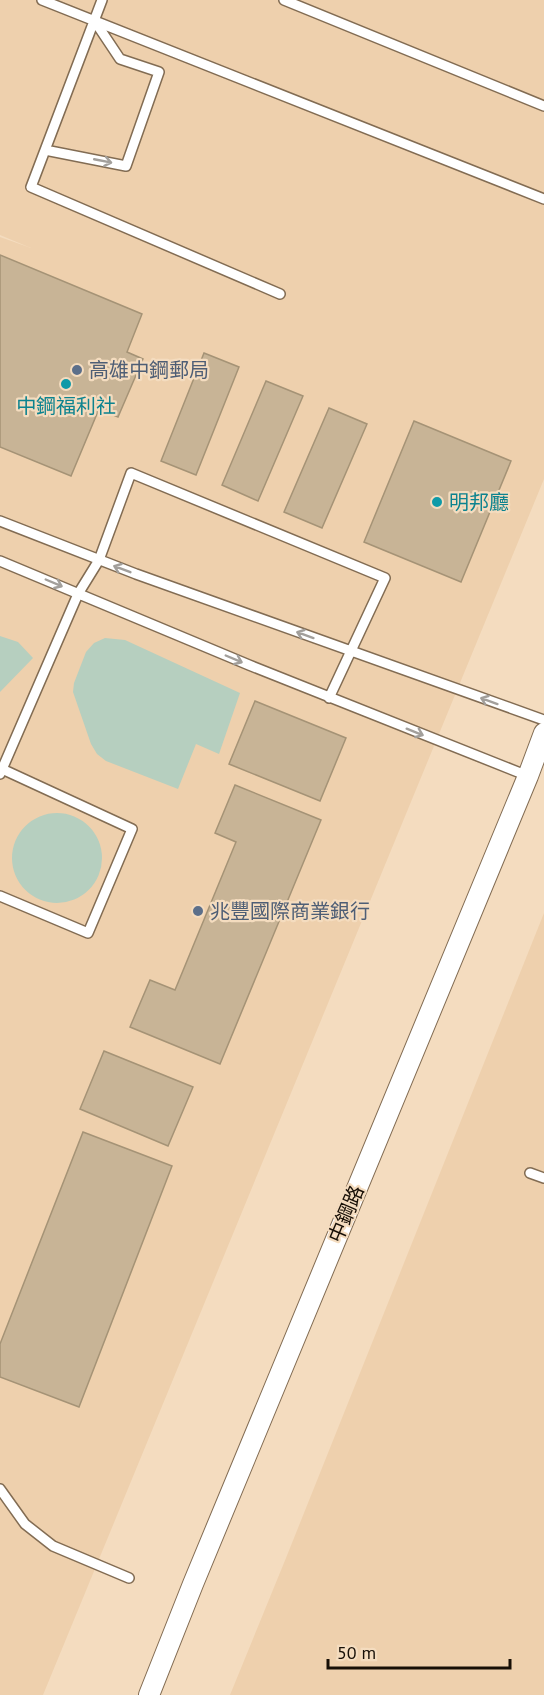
<svg xmlns="http://www.w3.org/2000/svg" width="544" height="1695" font-family="'PT Sans','Noto Sans TC',sans-serif">
<style>
.built{fill:#eed0ad}
.green{fill:#b6cfbf}
.building{fill:#c8b496;stroke:#a59376;stroke-width:1.5}
.lines{fill:none;stroke-linecap:round;stroke-linejoin:round}
.lane-casing{stroke:#826c53;stroke-width:12}
.street-casing{stroke:#826c53;stroke-width:22}
.lane{stroke:#fff;stroke-width:9}
.street{stroke:#fff;stroke-width:20}
.oneway{stroke:#a29f9b}
.service-dot{fill:#5c6f8a;stroke:#f4dcbf;stroke-width:2}
.culture-dot{fill:#0f9aa8;stroke:#f4dcbf;stroke-width:2}
.labels{text-anchor:middle;stroke-width:4.5;stroke-linejoin:round;paint-order:stroke}
.service-label{font-size:20px;fill:#4e5e75;stroke:#f4dcbf;text-anchor:start}
.culture-label{font-size:20px;fill:#0d838f;stroke:#f4dcbf}
.street-label{font-size:20px;fill:#170f06;stroke:#f4dcbf}
</style>
<rect width="100%" height="100%" fill="#f4dcbf"/>
<!-- built -->
<path class="built" d="M0,0H544V479L43,1695H0V237L31,248L0,235Z
M544,913V1695H230L286,1558Z"/>
<!-- green -->
<path class="green" d="M0,636L18,642L33,658L0,692Z
M105,638L125,640L240,693L219,754L196,744L178,789L106,761L97,754L91,744L73,692L74,683L86,652L94,643Z
M12 858a45 45 0 1 1 90 0a45 45 0 1 1-90 0Z"/>
<!-- building -->
<path class="building" d="M0,255L142,314L127,352L143,359L118,417L99,409L71,476L0,447Z
M204,353L239,367L196,475L161,461Z
M266,381L303,396L258,501L222,485Z
M329,408L367,424L322,528L284,512Z
M414,421L511,461L461,582L364,542Z
M255,701L346,738L320,801L229,764Z
M235,785L321,820L220,1064L130,1027L150,980L175,990L236,842L215,833Z
M104,1051L193,1087L168,1146L80,1109Z
M83,1132L172,1166L79,1407L0,1377V1344Z"/>
<g class="lines">
<!-- lane casing -->
<g class="lane-casing">
<path id="lane" d="M42,0L544,199
M102,0L31,187L280,294
M284,0L544,106
M45,150L126,166L159,72L120,59L94,20
M0,521L136,574L544,720
M0,561L249,665L528,776
M0,774L78,594L99,560L131,473L385,578L329,698
M0,896L88,933L132,829L2,769
M530,1173L544,1178
M0,1489L25,1524L53,1546L129,1578"/>
</g>
<!-- street casing -->
<g class="street-casing">
<path id="street" d="M149,1695L193,1584L528,776L544,733"/>
</g>
<!-- lane -->
<use href="#lane" class="lane"/>
<!-- street -->
<use href="#street" class="street"/>
</g>
<!-- one-way arrows -->
<defs><path id="oneway-shaft" d="M-6 0H5M1.5-3L5.5 0L1.5 3" fill="none" stroke-width="1.6" stroke-linecap="round" stroke-linejoin="round" transform="scale(1.5)"/></defs>
<g class="oneway">
<use href="#oneway-shaft" transform="translate(103 161) rotate(11)"/>
<use href="#oneway-shaft" transform="translate(122 569) rotate(-159)"/>
<use href="#oneway-shaft" transform="translate(54 583) rotate(23)"/>
<use href="#oneway-shaft" transform="translate(305 635) rotate(-160)"/>
<use href="#oneway-shaft" transform="translate(234 659) rotate(23)"/>
<use href="#oneway-shaft" transform="translate(489 701) rotate(-160)"/>
<use href="#oneway-shaft" transform="translate(415 732) rotate(22)"/>
</g>
<!-- markers -->
<g class="service-dot">
<circle cx="77" cy="370" r="6"/>
<circle cx="198" cy="911" r="6"/>
</g>
<g class="culture-dot">
<circle cx="66" cy="384" r="6"/>
<circle cx="437" cy="502" r="6"/>
</g>
<g class="labels">
<!-- service labels -->
<g class="service-label">
<text x="89" y="377">高雄中鋼郵局</text>
<text x="210" y="918">兆豐國際商業銀行</text>
</g>
<!-- culture labels -->
<g class="culture-label">
<text x="66" y="413">中鋼福利社</text>
<text x="449" y="509" text-anchor="start">明邦廳</text>
</g>
<!-- street labels -->
<g class="street-label">
<text transform="translate(346 1214) rotate(-67)" y="7">中鋼路</text>
</g>
</g>
<!-- scale -->
<path d="M328 1659v9h182v-9" fill="none" stroke="#170f06" stroke-width="3"/>
<text x="337" y="1659" font-size="18" fill="#170f06" stroke="#f4dcbf" stroke-width="4.5" paint-order="stroke">50 m</text>
</svg>
